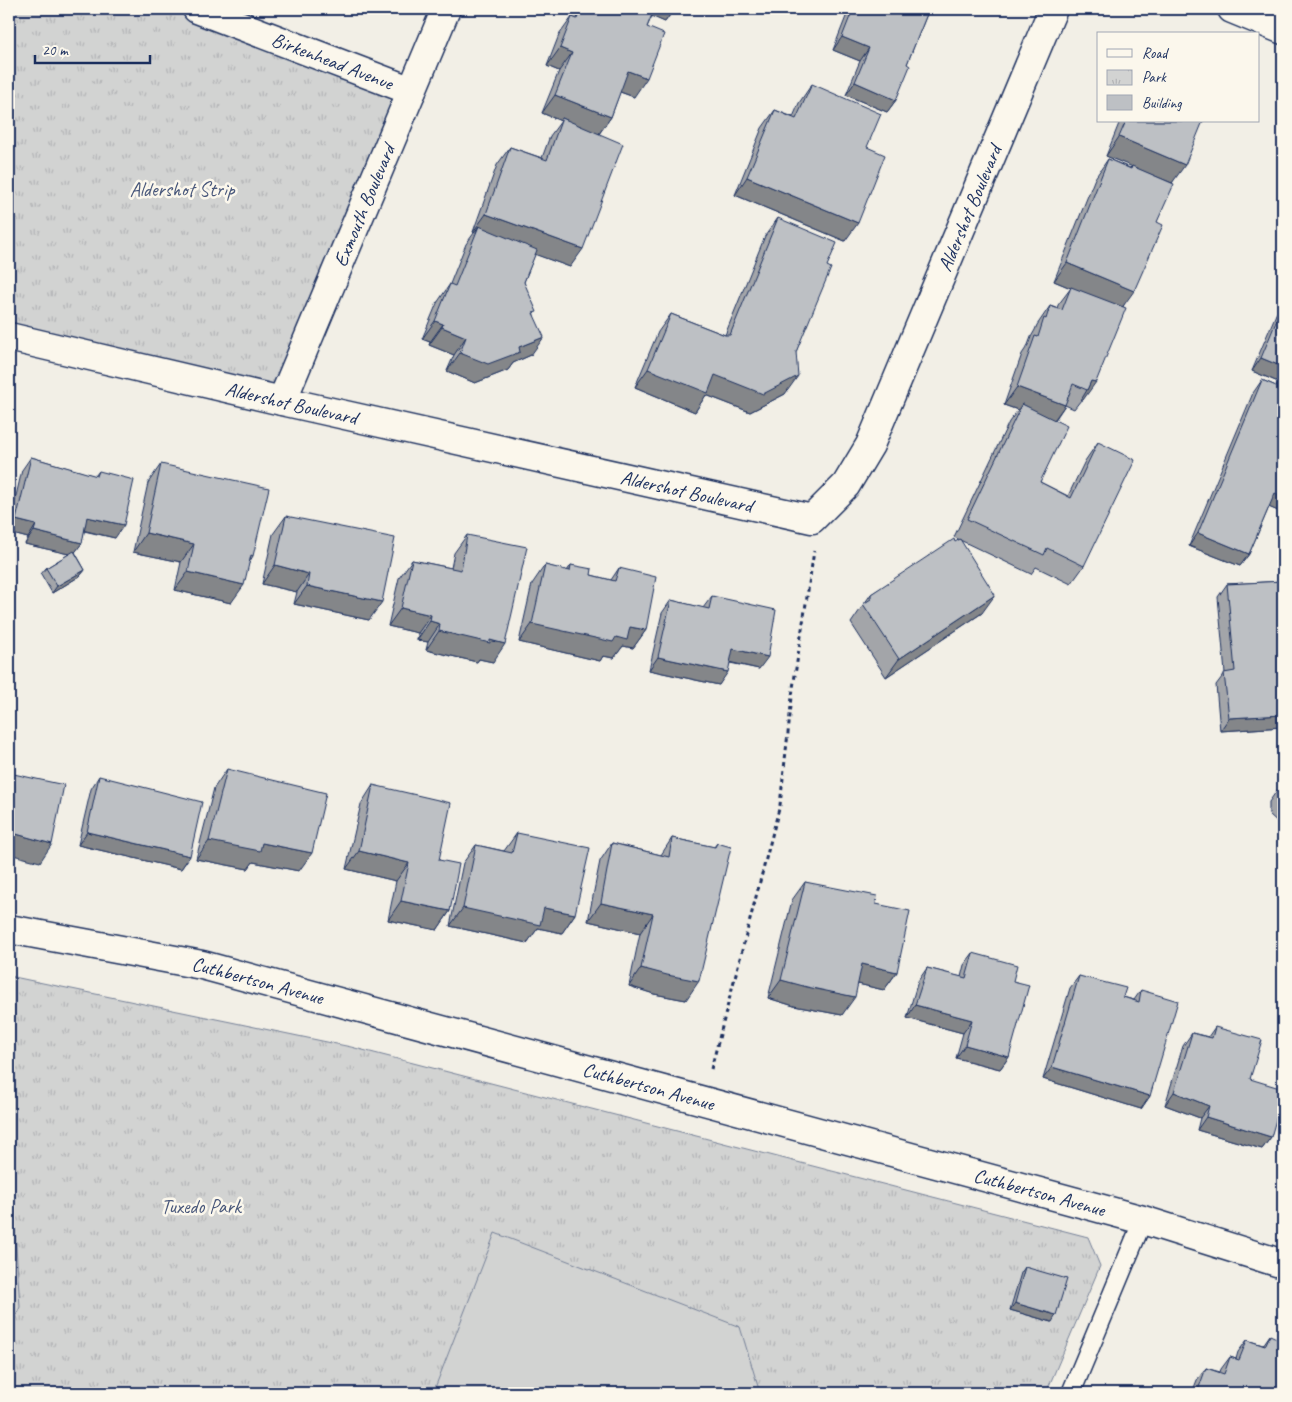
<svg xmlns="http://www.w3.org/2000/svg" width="1292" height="1402" font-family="Caveat,sans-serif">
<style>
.park{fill:url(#park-tufts);stroke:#768198}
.pitch{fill:#d2d3d2;stroke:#768198}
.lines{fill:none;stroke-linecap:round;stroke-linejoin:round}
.lane-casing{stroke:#1b2f5e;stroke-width:21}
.street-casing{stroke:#1b2f5e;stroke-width:31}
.path{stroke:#1b2f5e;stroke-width:3;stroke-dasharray:4 4;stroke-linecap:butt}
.lane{stroke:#fbf7ec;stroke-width:18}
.street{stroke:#fbf7ec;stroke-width:28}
.wall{fill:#a3a5a9;stroke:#1b2f5e}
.shaded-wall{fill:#848689;stroke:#1b2f5e}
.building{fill:#bdc0c4;stroke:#1b2f5e}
.labels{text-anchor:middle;stroke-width:5;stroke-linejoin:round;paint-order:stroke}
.street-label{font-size:20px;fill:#1b2f5e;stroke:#fbf7ec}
.park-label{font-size:20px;fill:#49587b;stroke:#fbf7ec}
</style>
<defs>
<pattern id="park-tufts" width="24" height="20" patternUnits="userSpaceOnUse" patternTransform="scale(1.25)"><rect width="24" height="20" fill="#d2d3d2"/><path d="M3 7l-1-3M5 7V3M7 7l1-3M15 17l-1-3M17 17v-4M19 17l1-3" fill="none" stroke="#b4b5b7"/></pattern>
</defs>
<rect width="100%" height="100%" fill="#f2efe6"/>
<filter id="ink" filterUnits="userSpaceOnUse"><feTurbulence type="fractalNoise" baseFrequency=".02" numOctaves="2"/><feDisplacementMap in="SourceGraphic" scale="10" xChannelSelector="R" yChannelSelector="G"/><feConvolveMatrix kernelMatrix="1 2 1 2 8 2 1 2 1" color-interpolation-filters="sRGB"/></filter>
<g filter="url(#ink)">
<!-- park -->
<path class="park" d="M9,9H197L412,91L282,401L9,337Z
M9,976L351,1047L1088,1237L1100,1266L1046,1393H9Z"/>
<!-- pitch -->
<path class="pitch" d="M9,1140L20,1307L9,1331Z
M495,1233L740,1327L760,1393H433Z"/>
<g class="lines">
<!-- lane casing -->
<g class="lane-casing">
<path id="lane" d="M1071,1393L1143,1220"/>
</g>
<!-- street casing -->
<g class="street-casing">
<g id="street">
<path id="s1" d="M197,9L412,91"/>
<path d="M1232,9L1283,30"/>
<path id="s2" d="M9,337L282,401L812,519L846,485L870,445L1053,9"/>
<path id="s3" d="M282,401L446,9"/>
<path id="s4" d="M9,929L202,965L1143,1220L1283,1264"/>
</g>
</g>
<!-- path -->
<path class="path" d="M711,1069L780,805L793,688L814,551"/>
<!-- lane -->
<use href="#lane" class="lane"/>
<!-- street -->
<use href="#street" class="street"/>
</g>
<!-- wall -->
<path class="wall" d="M575,9H674L665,22L652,16L647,27L634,97L620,92L611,117L599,134L570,267L535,254L524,282L534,315L531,355L513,363L508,370L475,383L447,371L454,355L429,345L430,342L422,339L437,303L450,284L466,244L474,233L473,232L497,165L510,147L542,158L550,136L561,121L542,113L559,71L547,66L559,35L572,17Z
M849,9H929L907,64L896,100L887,112L846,95L860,61L833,50Z
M812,84L867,147L845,241L735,195L762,128L775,110L793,117L799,103Z
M1120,121H1203L1172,183L1123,307L1083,400H1081L1074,409L1065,405L1055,420L1040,482L1068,496L1085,461L1098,442L1084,566L1071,584L1036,567L1031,574L960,540L982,613L886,677L851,623L871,594L960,540L954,537L1009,422L1018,410L1004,405L1022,354L1028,345L1031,337L1035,330L1037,325L1050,306L1057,309L1058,305L1071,288L1054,281L1095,178L1108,159L1130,168L1132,166L1106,156Z
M778,218L827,266L796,352L785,394L750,412L706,395L695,412L635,387L658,332L671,314L725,335L765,236Z
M1283,303V384L1252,371L1276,314Z
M1262,380L1283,389V513L1269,507L1249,554L1240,566L1189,546L1253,393Z
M31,457L95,476L99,471L115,538L84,531L82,543L75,552L85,570L80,576L52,593L41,574L46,568L69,554L25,544L28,538L9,533V526L22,470Z
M161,464L253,556L250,561L231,603L175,590L181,562L133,552L148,483Z
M286,516L369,620L294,604L297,592L262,584L273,534Z
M467,535L493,662L479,659L477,662L426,650L428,642L417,640L418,633L388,626L399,578L412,560L451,568L454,553Z
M545,565L567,571L571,565L591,575L611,580L619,568L646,630L633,648L623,646L614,658L603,656L600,661L519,642L532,584Z
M1283,581V727L1220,731L1216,685L1225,673L1218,597L1227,584Z
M712,596L759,669L730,663L719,685L649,670L662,613L671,600L703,608Z
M227,769L299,871L253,862L248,869L196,859L214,788Z
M99,776L190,856L181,869L78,845L91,789Z
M1283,784V827L1269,814V802L1278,789Z
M373,785L439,860L450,911L437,930L388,920L396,881L346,869L361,804Z
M517,833L575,914L562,933L538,928L527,943L450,926L463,863L476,845L504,851Z
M672,838L714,847L717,843L686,1000L654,994L629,986L640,933L588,921L600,861L612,843L661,855Z
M805,882L876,904L897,972L884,990L858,984L842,1015L794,1006L768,998L792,900Z
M973,953L1013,981L1009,1057L1000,1069L956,1058L963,1033L907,1018L918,981L927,968L961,977L964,965Z
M1079,976L1123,997L1134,1000L1141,990L1150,1096L1141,1109L1043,1079L1070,988Z
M1215,1027L1250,1079L1271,1137L1262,1149L1197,1130L1200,1118L1165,1105L1183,1046L1192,1033L1208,1037Z
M1025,1267L1052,1322L1010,1310L1021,1273Z
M1270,1335L1282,1393H1192L1197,1380L1206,1368L1220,1372L1221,1369L1230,1357L1236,1359L1238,1352L1247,1340L1263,1345Z"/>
<!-- shaded-wall -->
<path class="shaded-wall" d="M634,9H674L665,22Z
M842,37L869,48L860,61L833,50Z
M560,48L572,53L559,71L547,66Z
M628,71L647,78L634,97L615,90Z
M855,82L896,100L887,112L846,95Z
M555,95L611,117L598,135L562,118L561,121L542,113Z
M1119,137L1185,165L1172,183L1106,156Z
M747,177L858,223L845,241L735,195Z
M486,214L583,249L570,267L476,233L479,226L474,233L473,232Z
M1067,263L1134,291L1121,309L1054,281Z
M435,321L443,324L430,342L422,339Z
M442,327L466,337L454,355L429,345Z
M544,337L531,355L513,363L508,370L475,383L447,371L460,353L519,347Z
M1261,358L1283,367V384L1252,371Z
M648,369L715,375L798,376L785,394L750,412L706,395L695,412L635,387Z
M1091,381L1096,382L1083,400H1081L1087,390Z
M1017,387L1065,405L1052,423L1022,404L1018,410L1004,405Z
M1275,493L1283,497V513L1266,506Z
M87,517L124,525L115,538L78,529Z
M16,520L36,525L28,538L9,533V531Z
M34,531L82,543L73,555L25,544Z
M146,533L194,544L181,562L133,552Z
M1198,533L1249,554L1240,566L1189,546Z
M275,565L309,574L297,592L262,584Z
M85,570L80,576L52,593L57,586Z
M188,572L244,585L231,603L175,590Z
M307,586L382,602L369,620L294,604Z
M995,595L982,613L886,677L899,659Z
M401,608L431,615L418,633L388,626Z
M430,621L440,624L428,642L417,640Z
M532,624L630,627L646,630L633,648L623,646L614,658L603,656L600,661L519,642Z
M439,631L490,640L505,644L493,662L479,659L477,662L426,650Z
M733,649L768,657L759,669L724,661Z
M658,657L728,672L719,685L649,670Z
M1283,715V727L1220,731L1229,718Z
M9,832L52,844L40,862L9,854Z
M87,832L190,856L181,869L78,845Z
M209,841L262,843L312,853L299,871L253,862L248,869L196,859Z
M359,851L409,863L396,881L346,869Z
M401,901L450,911L437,930L388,920Z
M601,903L653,914L640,933L588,921Z
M463,908H544L575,914L562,933L538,928L527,943L450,926Z
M862,964L897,972L884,990L849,982Z
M641,968L699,981L686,1000L654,994L629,986Z
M781,980L855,997L842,1015L794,1006L768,998Z
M915,1005L972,1020L963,1033L907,1018Z
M965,1045L1009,1057L1000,1069L956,1058Z
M1052,1067L1150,1096L1141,1109L1043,1079Z
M1174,1092L1209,1106L1200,1118L1165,1105Z
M1206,1117L1271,1137L1262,1149L1197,1130Z
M1015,1303L1056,1315L1052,1322L1010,1310Z"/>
<!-- building -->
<path class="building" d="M581,9H646L653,12L647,27L664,34L647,78L628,71L611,117L555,95L572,53L560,48L572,17L577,19Z
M853,9H929L907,64L910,66L896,100L855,82L869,48L842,37Z
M812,84L881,114L867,147L885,155L858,223L747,177L775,110L796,119Z
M562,118L623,144L583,249L486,214L510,147L547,160Z
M1126,121H1203L1185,165L1119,137Z
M1108,159L1131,169L1132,166L1174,184L1157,222L1163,225L1134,291L1067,263Z
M778,218L837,243L827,266L831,268L796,352L798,376L763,394L715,375L708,393L648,369L671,314L725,335H730Z
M479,226L537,250L524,282L537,312L533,313L544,337L519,347L520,352L488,364L460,353L466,337L442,327L443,324L435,321L450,284L455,286Z
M1071,287L1126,308L1096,382L1091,381L1087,390L1073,384L1065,405L1017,387L1035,336L1038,337L1044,318L1046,319L1050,306L1062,310Z
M1283,305V367L1261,358Z
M1262,380L1283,389V497L1275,493L1249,554L1198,533Z
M1022,404L1067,426L1040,482L1071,498L1098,442L1135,460L1084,566L1047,548L1044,555L967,519Z
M31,457L97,476L99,471L134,480L124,525L87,517L82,543L34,531L36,525L16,520Z
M161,464L269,488L253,556L251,555L244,585L188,572L194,544L146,533Z
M286,516L395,538L382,602L307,586L309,574L275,565Z
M467,535L527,547L505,644L490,640V643L439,631L440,624L430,621L431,615L401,608L412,560L461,570Z
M954,539L955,542L960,539L995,595L899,659L863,604L871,599V594Z
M74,551L85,570L57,586L46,568Z
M545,565L570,571L571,565L592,569L591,575L615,581L619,568L656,577L646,630L630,627L627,640L616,637L613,642L532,624Z
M1283,581V715L1229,718L1224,673L1235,671L1227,584Z
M712,596L776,610L768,657L733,649L728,672L658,657L671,600L709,609Z
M227,769L326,793L312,853L262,843L260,851L209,841Z
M9,773L64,785L52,844L9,832Z
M99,776L202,802L190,856L87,832Z
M1283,784V806L1278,801V789Z
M373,785L451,803L439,860L459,864L450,911L401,901L409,863L359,851Z
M517,833L590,848L575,914L544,908L540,925L463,908L476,845L512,853Z
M672,838L715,847L717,843L731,847L699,981L667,975L641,968L653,914L601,903L612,843L669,857Z
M805,882L877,896L876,904L910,911L897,972L862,964L855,997L807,987L781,980Z
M973,953L1017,965L1013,981L1029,985L1009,1057L965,1045L972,1020L915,1005L927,968L966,978Z
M1079,976L1126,988L1123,997L1139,1002L1141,990L1178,1001L1150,1096L1052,1067Z
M1215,1027L1262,1040L1250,1079L1283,1089V1095L1271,1137L1206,1117L1209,1106L1174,1092L1192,1033L1212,1038Z
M1025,1267L1067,1279L1056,1315L1015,1303Z
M1270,1335L1283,1341V1390L1282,1393H1197L1206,1368L1224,1374L1230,1357L1239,1360L1247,1340L1265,1346Z"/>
</g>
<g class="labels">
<!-- street labels -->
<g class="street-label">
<text dy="7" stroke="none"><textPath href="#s1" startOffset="145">Birkenhead Avenue</textPath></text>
<text dy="7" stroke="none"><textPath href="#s3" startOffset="212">Exmouth Boulevard</textPath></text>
<text dy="7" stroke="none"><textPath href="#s2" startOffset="1175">Aldershot Boulevard</textPath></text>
<text dy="7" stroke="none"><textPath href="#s2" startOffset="290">Aldershot Boulevard</textPath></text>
<text dy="7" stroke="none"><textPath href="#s2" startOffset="695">Aldershot Boulevard</textPath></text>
<text dy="7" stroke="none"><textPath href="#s4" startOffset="254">Cuthbertson Avenue</textPath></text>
<text dy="7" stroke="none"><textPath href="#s4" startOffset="659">Cuthbertson Avenue</textPath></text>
<text dy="7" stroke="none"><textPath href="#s4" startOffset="1064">Cuthbertson Avenue</textPath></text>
</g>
<!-- park labels -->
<g class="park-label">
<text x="182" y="196">Aldershot Strip</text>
<text x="201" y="1213">Tuxedo Park</text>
</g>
</g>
<!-- margin -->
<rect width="1292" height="1402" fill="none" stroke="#fbf7ec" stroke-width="30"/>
<rect x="15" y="15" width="1262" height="1372" fill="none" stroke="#1b2f5e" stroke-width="2" filter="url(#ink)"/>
<!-- legend -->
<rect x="1097" y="32" width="162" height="90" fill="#fbf7ec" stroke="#a1a7b3"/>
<rect x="1107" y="49" width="25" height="8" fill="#fbf7ec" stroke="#a1a7b3"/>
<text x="1142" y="58" font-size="15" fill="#1b2f5e">Road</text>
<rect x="1107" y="70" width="25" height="15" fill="url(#park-tufts)" stroke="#a1a7b3"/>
<text x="1142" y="82" font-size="15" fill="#1b2f5e">Park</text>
<rect x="1107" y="95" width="25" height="15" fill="#bdc0c4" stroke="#a1a7b3"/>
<text x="1142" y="108" font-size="15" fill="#1b2f5e">Building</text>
<!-- scale -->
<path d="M35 55v8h115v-8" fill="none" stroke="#1b2f5e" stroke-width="2.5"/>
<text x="42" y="55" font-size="15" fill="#1b2f5e" stroke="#fbf7ec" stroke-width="4" paint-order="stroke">20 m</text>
</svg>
